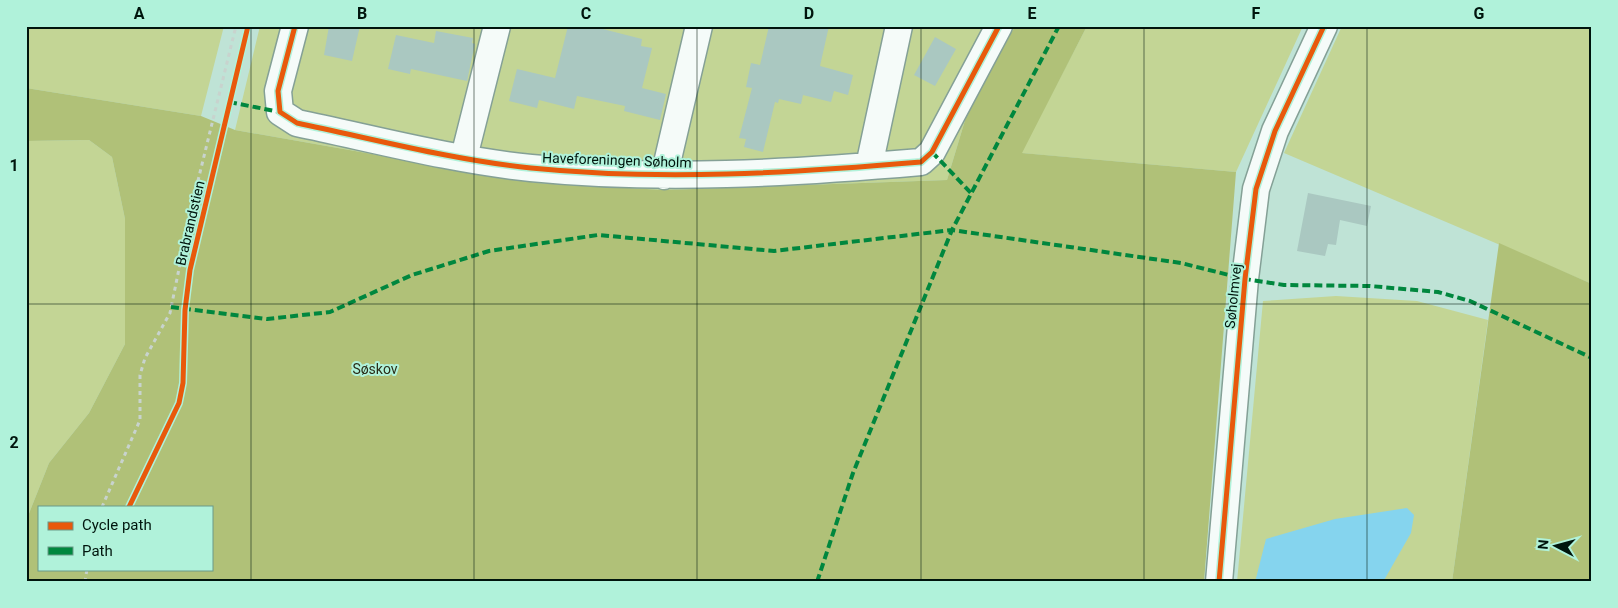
<svg xmlns="http://www.w3.org/2000/svg" width="1618" height="608" font-family="Roboto,sans-serif">
<style>
.green{fill:#c3d595}
.forest{fill:#b0c178;fill-rule:evenodd}
.water{fill:#85d4ee}
.building{fill:#aac8c1}
.lines{fill:none;stroke-linecap:round;stroke-linejoin:round}
.minor-casing{stroke:#84a096;stroke-width:29}
.path{stroke:#c8d3ce;stroke-width:3;stroke-dasharray:4 4;stroke-linecap:butt}
.minor{stroke:#f5fbf9;stroke-width:26}
.quiet{stroke:#00873e;stroke-width:4;stroke-dasharray:8 4;stroke-linecap:butt}
.cycleway-casing{stroke:#b0f2da;stroke-width:8}
.cycleway{stroke:#e8590c;stroke-width:5}
.grid{fill:none;stroke:#00150d;stroke-width:1;stroke-opacity:0.55}
.labels{text-anchor:middle;stroke-width:4;stroke-linejoin:round;paint-order:stroke}
.street-label{font-size:14px;fill:#00150d;stroke:#b0f2da}
.park-label{font-size:14px;fill:#2a2b17;stroke:#b0f2da}
.neatline{fill:none;stroke:#00150d;stroke-width:2}
.grid-label{font-size:16px;text-anchor:middle;font-weight:bold;fill:#00150d}
</style>
<rect width="100%" height="100%" fill="#bfe3d6"/>
<!-- green -->
<path class="green" d="M26,26H224L201,116L26,88Z
M260,26H1015L966,117L947,180L665,190L537,183L235,130Z
M1087,26H1303L1236,172L1021,153Z
M1342,26H1592V284L1284,153Z
M89,140L112,157L125,219V344L89,413L49,463L26,521V141Z
M1336,296L1417,301L1488,320L1452,582H1237L1263,301Z"/>
<!-- forest -->
<path class="forest" d="M1015,26H1087L1022,153L1236,172L1204,582H26V521L49,463L89,413L125,344V219L112,157L89,140L26,141V88L201,116L235,130L537,183L665,190L947,180L966,117ZM39,507H211V569H39Z
M1499,243L1592,284V582H1452Z"/>
<!-- water -->
<path class="water" d="M1407,508L1414,515L1411,533L1383,582H1255L1266,539L1335,519Z"/>
<!-- building -->
<path class="building" d="M329,26H360L352,61L324,55Z
M568,26H591L642,39L641,46L652,48L642,88L666,94L660,120L624,111L625,106L577,96L574,109L539,100L537,108L509,101L517,69L555,78Z
M769,26H829L820,66L853,75L848,95L834,91L831,102L803,95L801,104L779,99L778,103L775,102L763,152L744,147L746,139L739,138L752,88L746,87L751,63L760,65Z
M436,31L473,38L472,43L475,44L467,81L411,69L410,74L388,69L396,35L434,43Z
M935,37L956,49L935,86L914,75Z
M1308,193L1371,206L1367,226L1340,220L1336,245L1328,244L1325,256L1297,251Z"/>
<g class="lines">
<!-- minor casing -->
<g class="minor-casing">
<path id="minor" d="M295,26L278,91L280,112L297,123C374,139 452,160 531,168C661,181 792,173 921,162L932,152L999,26
M464,157L497,26
M869,166L899,26
M664,176L699,26
M1219,582L1245,279L1256,189L1275,131L1324,26"/>
</g>
<!-- path -->
<path class="path" d="M102,507L140,420V375L145,358L170,313L192,205L236,26
M85,582L87,569"/>
<!-- minor -->
<use href="#minor" class="minor"/>
<!-- quiet -->
<path class="quiet" d="M229,102L280,112
M932,152L971,193
M171,307L267,319L330,312L412,275L489,251L598,235L774,251L952,230L1181,263L1245,279L1284,285L1370,286L1438,292L1470,301L1592,358
M817,582L853,473L952,230L1059,26"/>
<!-- cycleway casing -->
<g class="cycleway-casing">
<path id="cycleway" d="M295,26L278,91L280,112L297,123C374,139 452,160 531,168C661,181 792,173 921,162L932,152L999,26
M129,507L179,403L183,383L185,310L190,270L248,26
M1219,582L1245,279L1256,189L1275,131L1324,26"/>
</g>
<!-- cycleway -->
<use href="#cycleway" class="cycleway"/>
</g>
<!-- grid -->
<path class="grid" d="M251,26V582M474,26V582M697,26V582M921,26V582M1144,26V582M1367,26V582M26,304H1592"/>
<g class="labels">
<!-- street labels -->
<g class="street-label">
<text transform="translate(617 160) rotate(2)" y="5">Haveforeningen Søholm</text>
<text transform="translate(190 223) rotate(-77)" y="5">Brabrandstien</text>
<text transform="translate(1233 296) rotate(-84)" y="5">Søholmvej</text>
</g>
<!-- park labels -->
<g class="park-label">
<text x="375" y="374">Søskov</text>
</g>
</g>
<!-- border -->
<rect width="1618" height="608" fill="none" stroke="#b0f2da" stroke-width="55"/>
<!-- legend -->
<rect x="38" y="506" width="175" height="65" fill="#b0f2da" stroke="#6a9a88"/>
<rect x="48" y="522" width="25" height="8" fill="#e8590c" stroke="#6a9a88"/>
<text x="82" y="530" font-size="15" fill="#00150d">Cycle path</text>
<rect x="48" y="547" width="25" height="8" fill="#00873e" stroke="#6a9a88"/>
<text x="82" y="556" font-size="15" fill="#00150d">Path</text>
<!-- north arrow -->
<g transform="translate(1556 546) rotate(276)" stroke="#b0f2da" stroke-width="4" paint-order="stroke">
<path d="M0-4L9 19L0 12L-9 19Z" fill="#00150d"/>
<text y="-8" font-size="14" font-weight="bold" text-anchor="middle" fill="#00150d">N</text>
</g>
<rect x="28" y="28" width="1562" height="552" class="neatline"/>
<g class="grid-label">
<text x="139" y="19">A</text>
<text x="362" y="19">B</text>
<text x="586" y="19">C</text>
<text x="809" y="19">D</text>
<text x="1032" y="19">E</text>
<text x="1256" y="19">F</text>
<text x="1479" y="19">G</text>
<text x="14" y="171">1</text>
<text x="14" y="448">2</text>
</g>
</svg>
